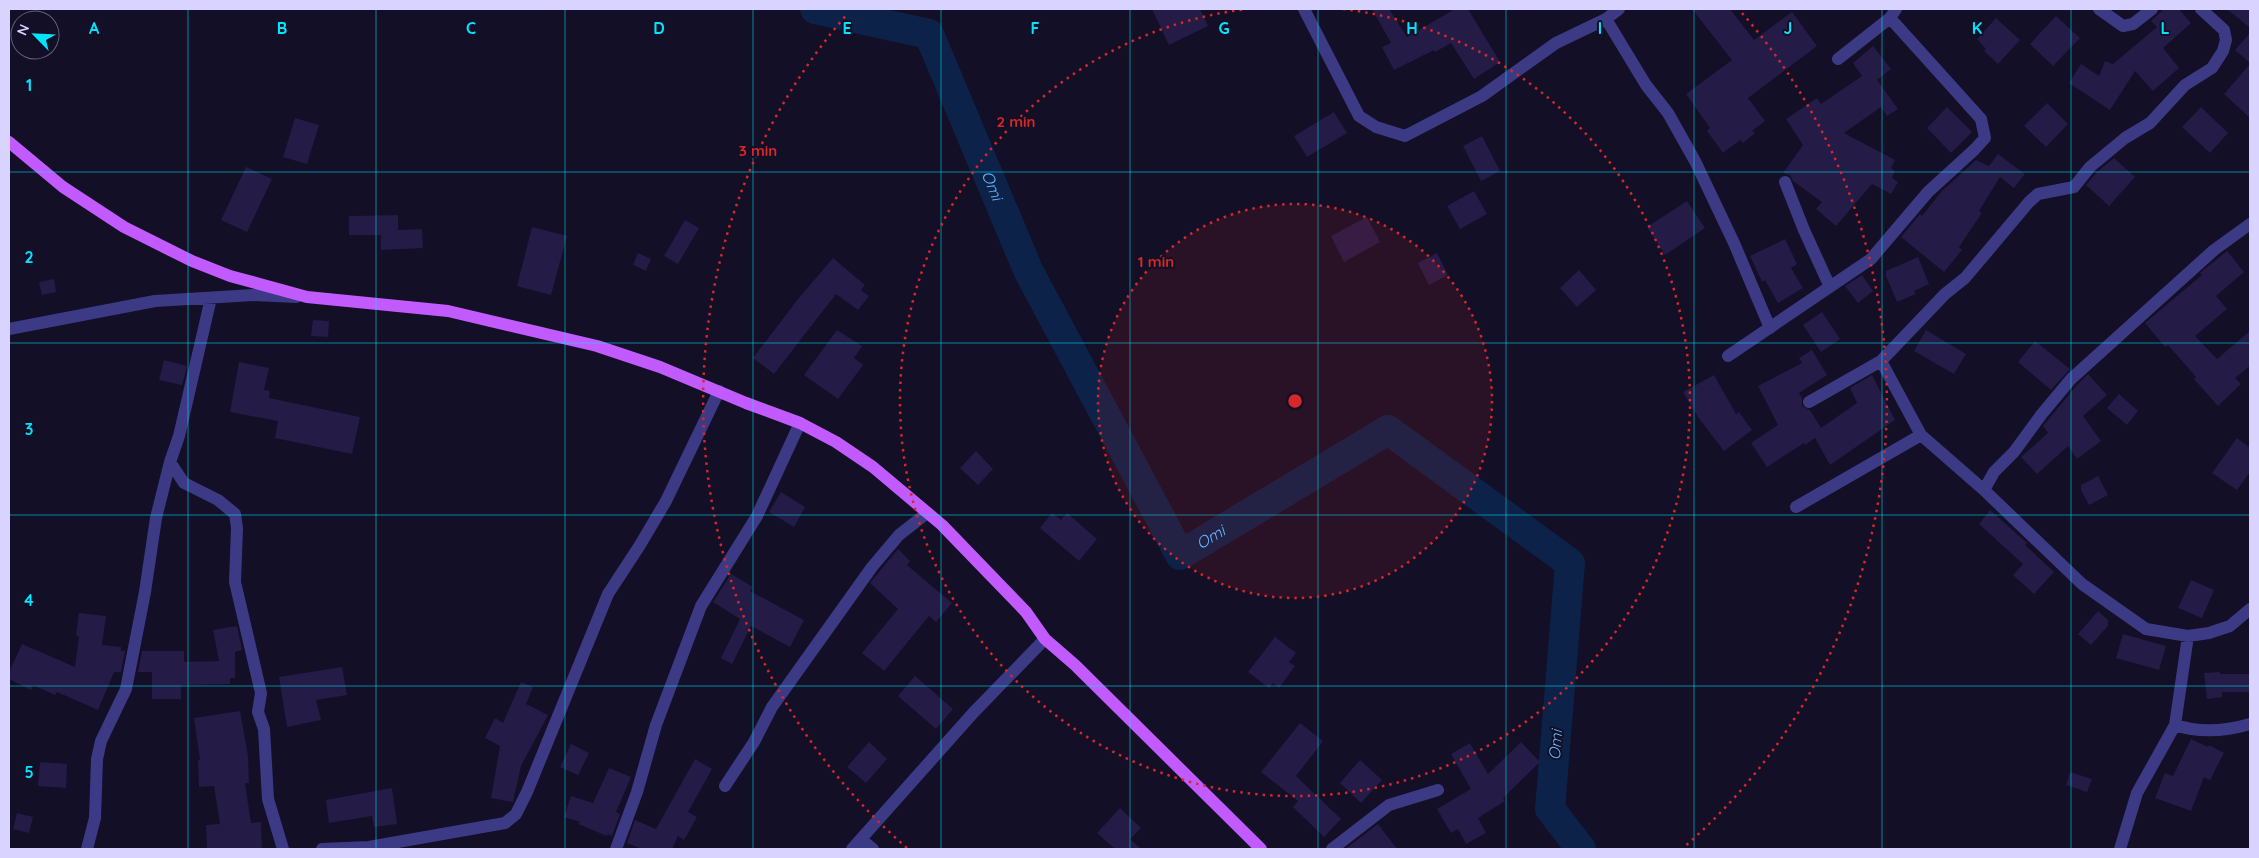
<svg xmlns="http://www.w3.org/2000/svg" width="2259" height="858" font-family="Quicksand,sans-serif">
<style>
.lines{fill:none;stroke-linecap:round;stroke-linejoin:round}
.stream{stroke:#0c2248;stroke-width:5}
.river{stroke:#0c2248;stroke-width:30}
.building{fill:#241b47}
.minor{stroke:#3d3a85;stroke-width:12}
.major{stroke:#c25bff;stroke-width:12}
.grid{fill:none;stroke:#00e5ff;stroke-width:1;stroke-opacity:0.55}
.ring{fill:none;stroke:#d62828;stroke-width:2.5;stroke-dasharray:2.5 5}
.labels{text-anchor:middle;stroke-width:4;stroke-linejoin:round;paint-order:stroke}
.water-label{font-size:16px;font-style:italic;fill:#62b6ff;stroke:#130f26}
.grid-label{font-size:16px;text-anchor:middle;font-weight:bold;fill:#00e5ff;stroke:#130f26;stroke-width:4;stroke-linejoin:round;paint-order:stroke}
.centre{fill:#d62828;stroke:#130f26;stroke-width:2.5}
.ring-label{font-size:15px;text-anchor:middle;font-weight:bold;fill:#d62828;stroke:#130f26;stroke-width:4;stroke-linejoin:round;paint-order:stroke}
</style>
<rect width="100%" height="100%" fill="#130f26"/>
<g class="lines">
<!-- stream -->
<path class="stream" d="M865,9L870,21"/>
<!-- river -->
<path class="river" id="s1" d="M815,9L929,34L1028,270L1180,555L1388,430L1570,563L1550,809L1581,849"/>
</g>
<!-- building -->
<path class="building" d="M1152,9H1200L1208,26L1169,45Z
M1372,9H1389L1407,37L1455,9H1468L1500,62L1474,79L1451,43L1435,52L1434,50L1394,70L1382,47L1391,43Z
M1692,9H1730L1754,40L1792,12L1817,46L1748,98L1765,121L1752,131L1755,133L1743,143L1740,140L1723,153L1707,131L1710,128L1686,94L1732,60Z
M2164,9H2179L2191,23L2163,48L2179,68L2153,91L2135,71L2110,110L2069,83L2081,64L2099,76L2105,61L2113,64L2157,27L2151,21Z
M2227,9H2250V28Z
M2056,16L2080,38L2053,66L2030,44Z
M1996,18L2020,40L1998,64L1984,51L1986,49L1977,39Z
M2250,33V63L2235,50Z
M1873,46L1891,69L1877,80L1898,109L1887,116L1881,107L1844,133L1895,160L1891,168L1895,171L1892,178L1898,182L1891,194L1872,184L1836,226L1816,209L1822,202L1793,181L1790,175L1783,173L1803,145L1786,119L1817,98L1821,104L1862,76L1853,63Z
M2250,64V118L2224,94Z
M2047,103L2068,124L2046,147L2024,126Z
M1947,107L1972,132L1951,153L1927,128Z
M2201,107L2228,133L2210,153L2182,127Z
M1334,112L1347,133L1307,157L1294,136Z
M295,118L319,125L307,164L283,157Z
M1482,136L1500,171L1481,181L1463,146Z
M1998,154L2025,174L2014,188L2000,177L1979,211L1982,213L1959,247L1962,250L1944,272L1901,237L1920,214L1922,216L1941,192L1976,160L1989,166Z
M2114,158L2135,177L2109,206L2086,185L2097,172Z
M246,167L272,179L247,232L221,220Z
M1474,191L1487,214L1460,229L1447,206Z
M1687,201L1705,228L1665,255L1647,227Z
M398,215V230L422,229L423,248L381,250V235H349V216Z
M1367,217L1380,242L1344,262L1331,236Z
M685,220L699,228L678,264L664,256Z
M532,227L567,236L551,295L517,286Z
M1785,239L1797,264L1791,268L1803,288L1778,303L1765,280L1762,282L1750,256Z
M2227,251L2244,272L2216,296L2227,309L2195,336L2217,359L2250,331V366L2235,378L2241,384L2218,406L2194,379L2196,377L2168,345L2165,347L2145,323L2202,275L2200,273Z
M638,253L651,259L646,271L633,265Z
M1437,253L1448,275L1429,285L1418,263Z
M1918,257L1929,284L1914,291L1916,294L1897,302L1886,276V271Z
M833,258L865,285L861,290L869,296L858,310L836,294L774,374L753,358L798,299Z
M1579,270L1596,290L1577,307L1560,288Z
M1862,275L1873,291L1858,303L1845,286Z
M54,279L56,292L42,295L39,282Z
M1822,312L1840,339L1821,352L1803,325Z
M313,320L329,321L328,337L311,336Z
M837,330L862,346L854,358L863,365L838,399L804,375Z
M1926,330L1966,354L1954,374L1914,351Z
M2035,341L2070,369L2051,390L2018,362Z
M1812,350L1827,375L1799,393L1802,398V406L1810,410L1821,428L1857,403L1850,388L1872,375L1895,420L1830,465L1815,438L1805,445L1804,443L1767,467L1751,443L1778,425L1758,386L1802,363L1799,358Z
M164,360L187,366L182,385L159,380Z
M239,362L269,368L264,390L270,391L269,398L360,417L352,454L275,438L278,421L230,412Z
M2088,374L2107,395L2083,416L2101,441L2077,459L2068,446L2037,474L2021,457L2048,433L2043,426L2077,385Z
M1714,375L1736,414L1739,412L1752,430L1724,451L1698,417L1683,392Z
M2119,394L2138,411L2127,425L2107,408Z
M2237,438L2250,448V472L2237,490L2212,473Z
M976,451L993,469L978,485L960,468Z
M2098,476L2108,495L2089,505L2081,490V485Z
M781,492L805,507L794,527L769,512Z
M1990,510L2027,543L2025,545L2054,572L2034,594L2013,575L2023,564L1979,524Z
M1052,513L1061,520L1067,513L1097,539L1079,561L1040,528Z
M898,549L910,561L907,565L952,603L936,622L929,616L884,671L862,653L898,609L870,583Z
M731,574L753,587L750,591L804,620L790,647L751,626L732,664L721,658L740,619L713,602Z
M2191,580L2214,590L2202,618L2178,608Z
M2098,611L2108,620V626L2091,645L2078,634Z
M79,613L106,616L102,645L121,647V651H125L121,672H114L98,710L57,692L55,695L33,685L31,690L9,679V672L22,644L75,667L79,636H76Z
M237,626L242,650L235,652V678H230V684L181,685V699H152V672H138L142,651H184V662L219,661L213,630Z
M2123,634L2166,646L2159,670L2116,658Z
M1275,637L1296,653L1289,662L1295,666L1279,688L1273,683L1269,688L1248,672Z
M342,667L347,695L316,700L321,720L287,727L279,677Z
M2220,672V674H2250V692H2222V697L2207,699L2204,673Z
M915,676L953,709L936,729L898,696Z
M521,682L533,687L526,704L548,715L521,766L513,802L491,798L500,746L485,738L495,718L503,723Z
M240,711L248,756L249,783H245L251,823L261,822L262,849H207L206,825L220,824L214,786L199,787L198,760H200L194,718Z
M1300,723L1323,741L1296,776L1341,819L1324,837L1293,807L1298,801L1261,772Z
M2191,739L2208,747L2209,745L2224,753L2210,780L2204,777L2191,811L2155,798L2165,773L2173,776Z
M869,742L887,759L866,783L847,767Z
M1521,742L1540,762L1503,798L1505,801L1478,818L1486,833L1466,844L1458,829L1451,833L1437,809L1471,789L1451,754L1470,743L1488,774Z
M571,744L589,753L578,775L560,767Z
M695,759L712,769L688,812L697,817L684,840L678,836L672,849H642L627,843L635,820L656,829Z
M1360,760L1382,780L1361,803L1340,783Z
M40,762L67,764L66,788L38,786Z
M609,768L631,777L616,812L620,814L612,836L608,834L607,836L578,824L580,822L564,817L571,796L593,803Z
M2070,772L2092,779L2087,792L2066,785Z
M392,788L397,824L374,827L372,816L329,823L326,800Z
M1120,808L1141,828L1130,839L1141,849H1115L1097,833Z
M17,813L33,817L29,833L13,829Z
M1378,824L1397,849H1345Z"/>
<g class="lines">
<!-- minor -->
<path class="minor" d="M1304,9L1359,116L1376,127L1405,136L1482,96L1556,43L1606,19L1619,9
M2099,9L2123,26L2133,24L2152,9
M1606,19L1646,85L1668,113L1695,161L1734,243L1770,328
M1838,59L1890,18
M1785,182L1804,230L1830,287
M211,298L179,436L170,462L184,483L218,500L235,514L237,528L235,582L261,693L258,712L264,729L268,799L283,849
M9,329L155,301L253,295L296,297
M1728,356L1871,259L1928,192L1974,150L1985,138L1981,119L1890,18L1896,9
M1881,361L1921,435L1984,490L2082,584L2146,629L2188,636L2209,633L2230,626L2250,609
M1809,402L1881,361L1945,294L1965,278L2029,202L2038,194L2074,187L2090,167L2125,138L2150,123L2185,85L2212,68L2223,51L2226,40L2224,30L2201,9
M1984,490L1994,472L2014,452L2041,415L2071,379L2214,250L2250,224
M1796,507L1921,435
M2175,725C2199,733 2226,731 2250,724
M725,786L754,742L772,707L872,567L899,535L927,513
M861,839L873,849
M87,849L95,818L97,759L101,741L126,689L145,592L156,518L170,462
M322,849L369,847L505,823L516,814L527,792L608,594L640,545L666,501L719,391
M616,849L637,792L656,725L701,606L757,516L800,423
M852,849L974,712L1045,639
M1332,849L1389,805L1438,790
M2120,849L2137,793L2175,725L2188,636"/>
<!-- major -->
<path class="major" d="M9,142L63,187L124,227L192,261L230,276L307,297L448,311L597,346L660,367L746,403L800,423L836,442L873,467L942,525L1026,612L1045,639L1075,665L1261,849"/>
</g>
<!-- grid -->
<path class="grid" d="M188,9V849M376,9V849M565,9V849M753,9V849M941,9V849M1130,9V849M1318,9V849M1506,9V849M1694,9V849M1882,9V849M2071,9V849M9,172H2250M9,343H2250M9,515H2250M9,686H2250"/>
<!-- distance rings -->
<circle cx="1295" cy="401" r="197" fill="#d62828" fill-opacity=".12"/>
<g class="ring">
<circle cx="1295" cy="401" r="197"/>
<path d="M1343 9A395 395 0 1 1 1247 9"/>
<path d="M907 848A592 592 0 0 1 848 13M1742 13A592 592 0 0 1 1683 848"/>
</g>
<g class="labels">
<!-- water labels -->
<g class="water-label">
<text dy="6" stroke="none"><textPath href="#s1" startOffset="281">Omi</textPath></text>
<text dy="6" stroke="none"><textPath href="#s1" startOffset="731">Omi</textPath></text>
<text transform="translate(1555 745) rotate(-85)" y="6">Omi</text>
</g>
</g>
<g class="grid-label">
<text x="94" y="34">A</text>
<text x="282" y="34">B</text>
<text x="471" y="34">C</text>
<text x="659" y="34">D</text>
<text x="847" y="34">E</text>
<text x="1035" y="34">F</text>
<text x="1224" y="34">G</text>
<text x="1412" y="34">H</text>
<text x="1600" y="34">I</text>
<text x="1788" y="34">J</text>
<text x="1977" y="34">K</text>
<text x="2165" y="34">L</text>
<text x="29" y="91">1</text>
<text x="29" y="263">2</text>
<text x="29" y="435">3</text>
<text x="29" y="606">4</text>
<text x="29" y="778">5</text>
</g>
<circle cx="1295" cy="401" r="8" class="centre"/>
<g class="ring-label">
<text x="1016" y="127">2 min</text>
<text x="758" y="156">3 min</text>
<text x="1156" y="267">1 min</text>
</g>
<!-- border -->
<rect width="2259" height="858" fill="none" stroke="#d9d4ff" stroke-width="20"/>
<!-- north arrow -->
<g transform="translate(35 35) rotate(294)"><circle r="24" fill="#130f26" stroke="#625e7d"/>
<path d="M0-4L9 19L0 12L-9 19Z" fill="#00e5ff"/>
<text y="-8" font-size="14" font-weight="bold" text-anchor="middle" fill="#d9d4ff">N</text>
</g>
</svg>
